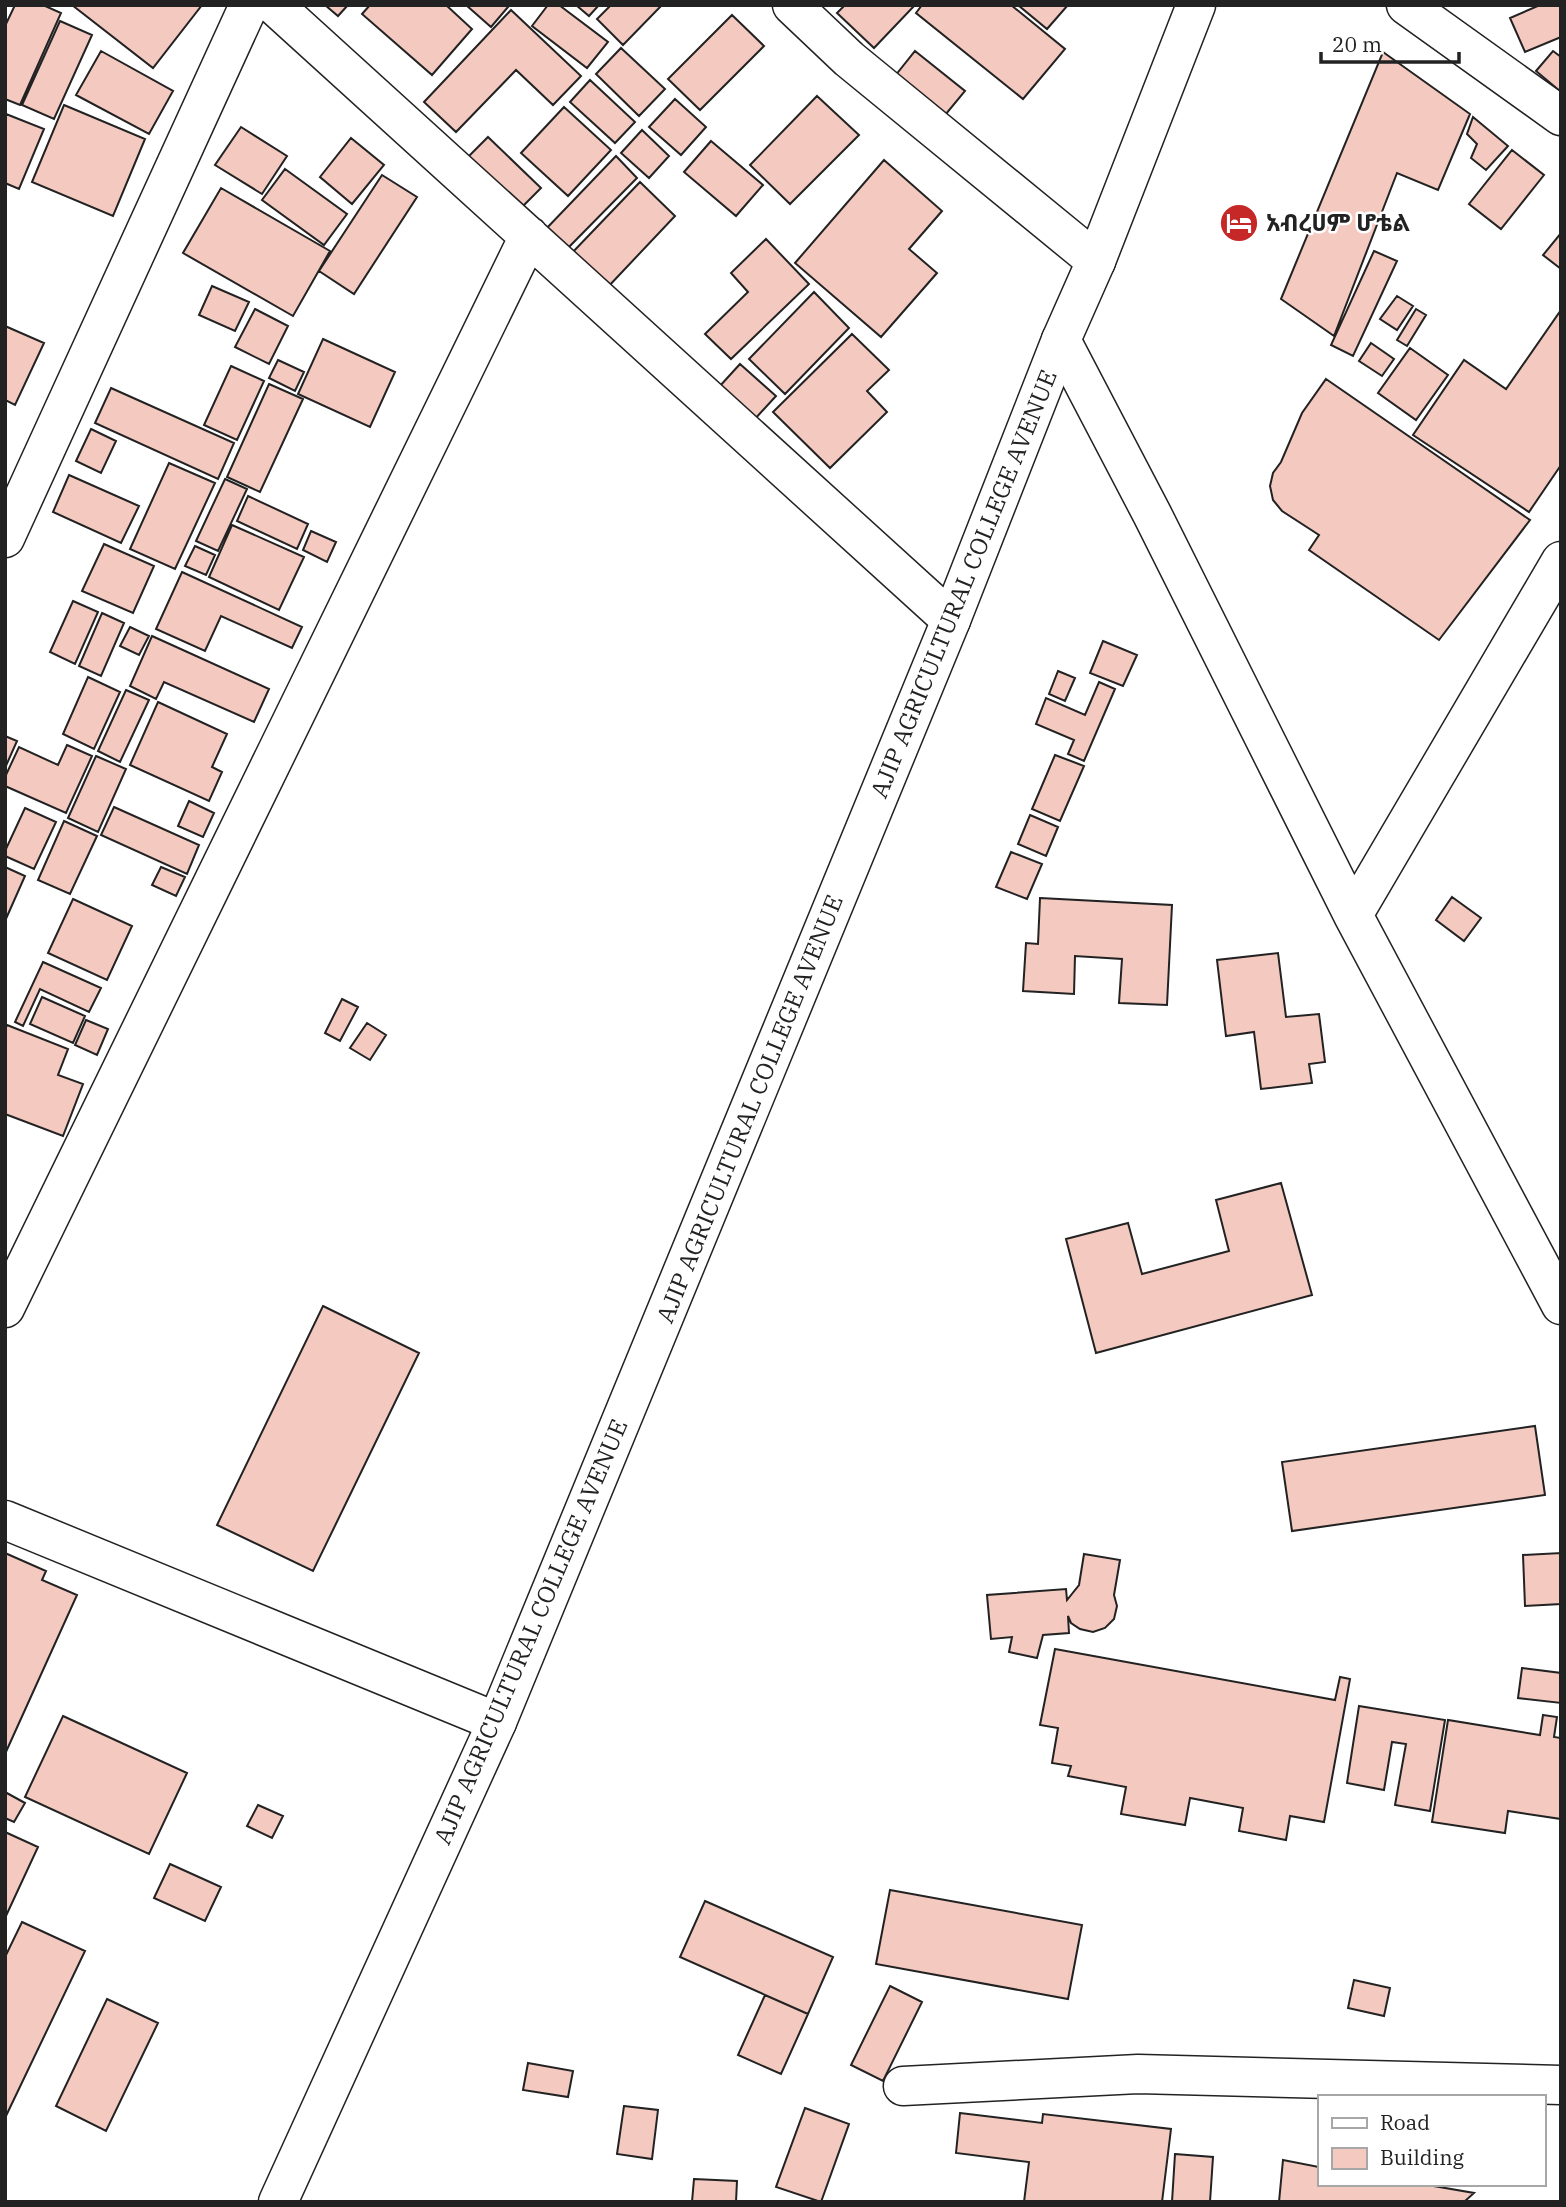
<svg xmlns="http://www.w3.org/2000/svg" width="1566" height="2207" font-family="'IBM Plex Serif','Noto Sans Ethiopic',serif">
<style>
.building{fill:#f3c9c0;stroke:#222;stroke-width:2}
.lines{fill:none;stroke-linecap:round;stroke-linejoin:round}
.minor-casing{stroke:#222;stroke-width:41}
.primary-casing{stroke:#222;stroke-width:41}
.minor{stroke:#fff;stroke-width:38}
.primary{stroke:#fff;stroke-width:38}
.labels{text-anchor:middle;stroke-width:5;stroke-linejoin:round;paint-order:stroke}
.poi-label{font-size:24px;font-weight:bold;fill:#222;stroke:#fff;text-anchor:start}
.street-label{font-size:24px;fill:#222;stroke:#fff}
</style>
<rect width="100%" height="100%" fill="#fff"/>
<!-- building -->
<path class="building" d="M15,5H43L61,13L20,105L5,99V26Z
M72,5H202L153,68Z
M325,5H348L338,16Z
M370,5H446L472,29L432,75L362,14Z
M466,5H506L508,7L491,27Z
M548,5H559L608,42L587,68L532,26Z
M576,5H599L589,16Z
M611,5H662L623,45L597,19Z
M845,5H915L874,48L837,13Z
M922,5H1011L1065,49L1023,99L916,13Z
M1018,5H1068L1047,29Z
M1540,5H1561V37L1525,52L1510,18Z
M511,10L581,76L553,105L516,70L456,132L424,102Z
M732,15L764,46L700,110L668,79Z
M60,21L92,35L54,119L22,105Z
M621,48L665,89L639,116L596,74Z
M101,51L173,91L149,134L76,95Z
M915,51L965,91L936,126L887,86Z
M1553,51L1561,57V92L1536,71Z
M1383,52L1470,114L1438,190L1397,173L1334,336L1281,299Z
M590,80L635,122L615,143L570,102Z
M817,96L859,135L790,204L750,165Z
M675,99L706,127L681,155L649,127Z
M64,105L145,139L113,216L32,182Z
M564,107L611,150L568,196L521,153Z
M6,114L44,129L19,189L5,183Z
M1473,117L1508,146L1486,170L1471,158L1477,144L1467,134Z
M241,127L287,156L262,194L215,165Z
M642,130L669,156L649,178L621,153Z
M488,137L541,188L521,208L468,157Z
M351,138L384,165L352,204L320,177Z
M711,141L763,185L736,216L684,172Z
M1512,150L1544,175L1501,229L1469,204Z
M616,156L637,178L565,251L544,231Z
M884,160L942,211L909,249L937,273L881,337L795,263Z
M285,169L347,214L324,245L262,200Z
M382,175L417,197L354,294L319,271Z
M640,182L675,216L606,289L570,255Z
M221,188L330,251L293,316L183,253Z
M1561,233V269L1543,255Z
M766,239L809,284L731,359L705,334L748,292L731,273Z
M1374,251L1397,261L1353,356L1331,345Z
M212,286L249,302L235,331L199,315Z
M814,292L849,328L785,394L749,359Z
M1397,296L1413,306L1397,330L1380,319Z
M255,309L288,326L269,364L235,347Z
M1416,309L1426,315L1407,346L1397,340Z
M1561,310V465L1529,512L1413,435L1464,360L1506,389Z
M5,326L44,343L15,405L5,400Z
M852,334L889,370L867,391L887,412L830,468L773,412Z
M323,339L395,372L370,427L298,394Z
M1371,343L1394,359L1382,376L1359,361Z
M1410,348L1448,375L1416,420L1378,393Z
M278,360L304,372L295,391L269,378Z
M740,364L776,396L754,420L719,387Z
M231,366L264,381L237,440L204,425Z
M1326,379L1530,520L1439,640L1309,550L1319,535L1282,511L1273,500L1270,486L1273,473L1281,462L1302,413Z
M269,384L303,399L260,492L227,477Z
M111,388L234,443L218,479L95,423Z
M91,429L116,441L101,473L76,461Z
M169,463L215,483L175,569L130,549Z
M69,475L139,506L121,543L53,512Z
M225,479L247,489L218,551L196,541Z
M248,496L308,524L297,549L237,521Z
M232,525L304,557L279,610L209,577Z
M311,531L336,542L327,562L303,550Z
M104,544L154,566L133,613L82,591Z
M195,546L215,555L206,575L185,566Z
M182,572L302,627L292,648L221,616L205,651L156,629Z
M73,601L98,612L75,664L50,652Z
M102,613L124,623L101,676L79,666Z
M130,627L149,636L139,655L120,646Z
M152,636L269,689L254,722L164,682L156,699L130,686Z
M1103,641L1137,655L1123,686L1090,673Z
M1058,671L1075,678L1065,701L1049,694Z
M88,677L120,692L94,749L63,734Z
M1099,682L1115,689L1084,761L1068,754L1074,740L1036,724L1046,698L1085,715Z
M126,690L149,700L120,762L98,751Z
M158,702L227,734L212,767L222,772L209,801L130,765Z
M5,736L17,741L5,768Z
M67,745L92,756L66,813L5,786V777L19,747L58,765Z
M1055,755L1084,766L1060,821L1032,809Z
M96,756L126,769L98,832L68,818Z
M189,801L214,813L203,837L178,826Z
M114,807L199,845L187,874L101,835Z
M25,808L56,822L34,869L5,856V851Z
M1030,815L1058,827L1046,856L1018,844Z
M64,821L97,836L70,894L38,880Z
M1011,852L1042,864L1027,899L996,887Z
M5,867L25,876L5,921Z
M161,867L185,877L176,896L152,885Z
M1452,897L1481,918L1464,941L1436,920Z
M1040,898L1172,905L1167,1005L1119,1003L1122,959L1075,956L1074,994L1023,991L1026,943L1038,944Z
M73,899L132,926L107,980L48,953Z
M1278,953L1286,1017L1319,1014L1325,1062L1309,1064L1312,1083L1261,1089L1254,1032L1226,1036L1217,960Z
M43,962L101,988L89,1012L40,989L23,1026L15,1022Z
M42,997L85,1016L73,1043L30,1024Z
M342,999L358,1007L340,1041L325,1033Z
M86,1020L108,1029L97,1055L75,1045Z
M367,1023L386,1035L370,1060L350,1048Z
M7,1025L68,1049L58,1075L83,1084L63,1136L5,1114V1030Z
M1281,1183L1312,1295L1096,1353L1066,1239L1128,1223L1142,1274L1229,1251L1216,1200Z
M323,1306L419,1353L313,1571L217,1525Z
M1535,1426L1545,1495L1292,1531L1282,1462Z
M5,1553L46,1571L42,1580L77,1595L5,1754Z
M1561,1553V1604L1525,1606L1523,1555Z
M1084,1554L1120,1560L1114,1595L1117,1606L1114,1619L1105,1628L1093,1632L1080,1629L1071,1623L1068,1616L1069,1633L1043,1635L1037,1658L1009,1652L1012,1637L991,1639L987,1595L1066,1589L1067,1600L1079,1585Z
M1055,1649L1335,1700L1340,1677L1350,1679L1324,1822L1290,1816L1286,1840L1239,1831L1243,1808L1190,1798L1185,1825L1121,1814L1126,1787L1068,1776L1071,1766L1052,1763L1058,1728L1040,1725Z
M1522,1668L1561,1673V1703L1518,1698Z
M1359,1706L1445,1720L1430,1811L1395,1805L1406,1744L1392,1742L1384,1790L1347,1783Z
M1543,1715L1557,1717L1554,1737L1561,1738V1819L1508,1811L1505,1833L1432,1822L1448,1720L1540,1735Z
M63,1716L187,1773L149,1854L25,1797Z
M5,1792L25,1803L14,1822L5,1818Z
M258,1805L283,1816L272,1838L247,1826Z
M5,1832L38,1847L5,1918Z
M170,1864L221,1887L205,1921L154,1898Z
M890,1890L1082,1925L1068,1999L876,1964Z
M705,1901L833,1957L808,2014L680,1957Z
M22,1922L85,1951L5,2118V1957Z
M1354,1980L1390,1988L1384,2016L1348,2008Z
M890,1986L922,2002L883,2081L851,2065Z
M765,1995L808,2014L781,2074L738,2055Z
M107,1999L158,2023L106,2131L56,2106Z
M528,2063L573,2071L568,2097L523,2090Z
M624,2106L658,2110L652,2159L617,2154Z
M805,2108L849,2124L821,2202L776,2187Z
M960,2113L1042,2123L1043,2114L1171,2129L1162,2202H1024L1029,2162L956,2153Z
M1175,2154L1213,2157L1210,2202H1172Z
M1283,2160L1319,2167V2184H1422L1474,2193L1464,2202H1279Z
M694,2179L737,2181L736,2202H692Z"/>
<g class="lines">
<!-- minor casing -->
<g class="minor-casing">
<path id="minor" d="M274,5L951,620
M792,5L849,59L1096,261
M1406,5L1561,116
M1061,340L1152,514L1353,915L1561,1305
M5,538L249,5
M1353,915L1561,561
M5,1308L529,236
M5,1520L497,1722
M903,2086L1138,2074L1561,2085"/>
</g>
<!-- primary casing -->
<g class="primary-casing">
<path id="primary" d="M278,2202L497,1722L951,620L1061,340L1096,261L1196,5"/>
</g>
<!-- minor -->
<use href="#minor" class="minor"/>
<!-- primary -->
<use href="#primary" class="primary"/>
</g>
<!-- icons -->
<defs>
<g id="hotel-disc" transform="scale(2.0125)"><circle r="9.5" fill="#c62828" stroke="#fff"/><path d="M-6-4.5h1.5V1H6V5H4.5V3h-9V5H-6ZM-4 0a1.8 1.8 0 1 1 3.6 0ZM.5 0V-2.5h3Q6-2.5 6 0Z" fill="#fff"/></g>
</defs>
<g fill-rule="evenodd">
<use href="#hotel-disc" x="1239" y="223"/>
</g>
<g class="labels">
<!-- poi labels -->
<g class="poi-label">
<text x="1266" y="231">አብረሀም ሆቴል</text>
</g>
<!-- street labels -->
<g class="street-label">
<text transform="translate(964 584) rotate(-68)" y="8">AJIP AGRICULTURAL COLLEGE AVENUE</text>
<text transform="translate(750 1109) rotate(-68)" y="8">AJIP AGRICULTURAL COLLEGE AVENUE</text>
<text transform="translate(531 1632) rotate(-67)" y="8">AJIP AGRICULTURAL COLLEGE AVENUE</text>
</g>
</g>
<!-- border -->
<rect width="1566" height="2207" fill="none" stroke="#222222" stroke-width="14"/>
<!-- legend -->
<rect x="1318" y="2095" width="228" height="91" fill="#ffffff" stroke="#a7a7a7" stroke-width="2"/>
<rect x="1332" y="2118" width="35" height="10" fill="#ffffff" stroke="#a7a7a7" stroke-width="2"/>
<text x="1380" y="2130" font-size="21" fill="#222222">Road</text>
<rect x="1332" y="2148" width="35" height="21" fill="#f3c9c0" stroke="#a7a7a7" stroke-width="2"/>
<text x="1380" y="2165" font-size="21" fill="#222222">Building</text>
<!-- scale -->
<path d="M1321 52v10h138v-10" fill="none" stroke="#222222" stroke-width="3.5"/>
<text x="1332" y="52" font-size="21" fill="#222222" stroke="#ffffff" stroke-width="5" paint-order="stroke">20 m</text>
</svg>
